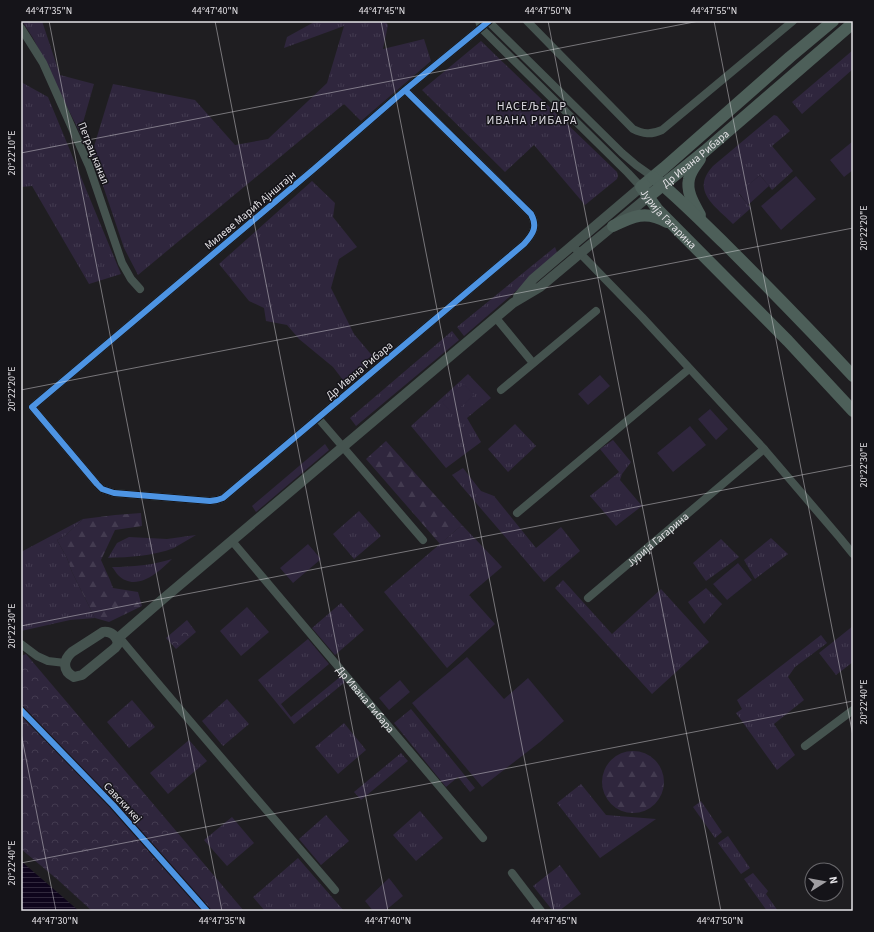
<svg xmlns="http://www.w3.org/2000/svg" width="874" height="932" font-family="'Source Sans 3',sans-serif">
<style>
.grass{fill:url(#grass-tufts)}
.forest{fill:url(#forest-firs)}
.park{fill:url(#park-crowns)}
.garden{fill:#2f263d}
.water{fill:url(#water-rules)}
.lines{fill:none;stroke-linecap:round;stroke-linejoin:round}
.minor{stroke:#45534f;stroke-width:8}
.tertiary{stroke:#45534f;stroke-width:10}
.secondary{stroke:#4d5f59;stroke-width:12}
.cycleway-casing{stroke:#151419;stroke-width:8}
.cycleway{stroke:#4d94e3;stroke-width:6}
.ticks{fill:none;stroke:#e5e3e7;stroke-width:1;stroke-opacity:0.45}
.labels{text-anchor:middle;stroke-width:3;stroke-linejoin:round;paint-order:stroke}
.street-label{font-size:11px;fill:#e5e3e7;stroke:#151419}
.neighbourhood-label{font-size:12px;letter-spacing:1px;fill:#dcdae1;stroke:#151419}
.neatline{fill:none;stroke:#e5e3e7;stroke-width:1.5}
.ticks-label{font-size:10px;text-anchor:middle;fill:#e5e3e7}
</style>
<defs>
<pattern id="grass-tufts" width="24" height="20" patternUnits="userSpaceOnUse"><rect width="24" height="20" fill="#2f263d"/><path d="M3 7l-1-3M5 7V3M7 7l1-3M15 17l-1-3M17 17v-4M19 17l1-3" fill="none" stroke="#433b50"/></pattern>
<pattern id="forest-firs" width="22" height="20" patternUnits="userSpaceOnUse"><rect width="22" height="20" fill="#2f263d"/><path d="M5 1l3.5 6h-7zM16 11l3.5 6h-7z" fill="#433b50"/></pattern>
<pattern id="park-crowns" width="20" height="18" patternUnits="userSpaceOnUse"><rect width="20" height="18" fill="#2f263d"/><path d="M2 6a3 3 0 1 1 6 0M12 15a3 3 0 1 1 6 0" fill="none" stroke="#433b50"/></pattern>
<pattern id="water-rules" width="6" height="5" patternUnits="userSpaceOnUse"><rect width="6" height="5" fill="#0e041c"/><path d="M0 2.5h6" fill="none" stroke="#31283d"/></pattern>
</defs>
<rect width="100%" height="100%" fill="#1f1e21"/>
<!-- grass -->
<path class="grass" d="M22,21H42L60,75L94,84L80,133L33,38Z
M316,21H385L388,25L383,49L424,39L431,61L361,121L344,104L138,275L124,248L92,153L113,84L195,100L235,145L268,139L327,83L344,26L284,48L287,37Z
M481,41L617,172L618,176L617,179L585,205L534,145L505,172L422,90Z
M853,50V69L802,114L792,102Z
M21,82L48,97L121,274L89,284L32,186L21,187Z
M774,115L777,116L790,131L772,146L793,171L772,190L760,175L739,194L751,208L733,224C715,206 690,191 713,166Z
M312,181L335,203L333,217L357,247L339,259L331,288L354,334L375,359L346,384L333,367L299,339L287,325L266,321L264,308L249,301L219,264Z
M555,247L558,255L464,336L457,327Z
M452,331L459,340L356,426L350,418Z
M468,374L491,398L467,418L481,442L446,468L411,426Z
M515,424L536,446L508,472L488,449Z
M613,440L631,462L622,474L620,480L642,506L616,526L590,496L619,472L600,449Z
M325,444L329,450L256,512L252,506Z
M463,468L481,491L494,496L536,548L561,527L580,551L544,582L452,475Z
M359,511L381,536L354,559L333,534Z
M83,519L66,535L57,540L67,558L72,572L95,618L70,620L21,631V552Z
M462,525L502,567L469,595L495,624L447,668L384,592Z
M196,535C189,539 181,544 174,548C153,556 130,557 108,558L117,543L129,537L167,539Z
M771,538L788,554L755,579L744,560Z
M721,539L739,557L706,581L693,563Z
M172,559C159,572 136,593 118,575C116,573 114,569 112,567C132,567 153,565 172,559Z
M563,580L612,634L661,589L709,642L652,694L555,588Z
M706,588L722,604L704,624L688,602Z
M341,603L364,630L335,655L312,628Z
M247,607L269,632L241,656L220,631Z
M853,626V662L836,675L819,653Z
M821,635L827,643L795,667L788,677L804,700L774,724L795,755L777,770L736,713L742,709L737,700Z
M308,639L329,664L281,704L291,717L340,677L345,682L294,724L258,680Z
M227,699L249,724L223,746L202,721Z
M132,700L155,727L129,748L107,722Z
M411,709L475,788L470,792L458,777L446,787L394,723Z
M344,723L366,750L338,774L315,747Z
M189,740L207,761L168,794L150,773Z
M401,753L408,761L361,800L354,792Z
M581,784L606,815L656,819L600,858L557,803Z
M701,801L722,832L715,838L693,807Z
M420,811L443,838L416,861L393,835Z
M326,815L349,841L321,865L299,839Z
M232,817L254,843L227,866L204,840Z
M728,836L750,868L741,874L718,843Z
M298,858L344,911H265L253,897Z
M560,865L581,894L559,911H553L533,886Z
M753,873L768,891L766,894L778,911H767L744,879Z"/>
<!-- forest -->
<path class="forest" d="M386,441L462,525L440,544L366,459Z
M141,513L142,526L115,530L101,560L110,580L113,588L138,592L142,606L109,622L95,618L72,572L67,558L57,540L66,535L83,519L115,515Z
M602 782a31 31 0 1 1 62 0a31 31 0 1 1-62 0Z"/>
<!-- park -->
<path class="park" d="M187,620L196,632L176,649L166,638Z
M26,654L244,911H92L58,880L21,849V656Z"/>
<!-- garden -->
<path class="garden" d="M853,141V170L844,177L830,160Z
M760,175L769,186L748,205L739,193Z
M796,176L816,199L781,230L761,206Z
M600,375L610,386L588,405L578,394Z
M464,384L474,395L453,414L442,402Z
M710,409L728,429L716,440L698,419Z
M690,426L706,445L673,472L657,453Z
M308,544L321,559L293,583L280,568Z
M738,563L752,580L727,600L713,584Z
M467,657L504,699L528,678L564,721L540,742L482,787L412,703Z
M400,680L410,692L389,710L379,698Z
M389,878L403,896L385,911H373L365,901Z"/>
<!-- water -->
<path class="water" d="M21,861L79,911H21Z"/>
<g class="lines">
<!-- minor -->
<g class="minor">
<path d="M479,21L481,28L628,173L641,187"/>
<path d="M488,21L622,153L636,165L653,177"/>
<path d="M527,21L633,129C643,134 651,135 662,130L793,21"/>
<path d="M21,28L43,63L89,166L122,263L131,279L140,289"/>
<path d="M405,90L531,214C538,227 533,234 524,244L223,498L217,500L210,501L114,493L102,489L97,484L32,407L314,169L405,90L489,21"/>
<path d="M572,245L642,317L764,449L840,538L853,554"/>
<path d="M496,318L533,363"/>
<path d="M501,390L596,311"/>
<path d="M318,418L423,540"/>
<path d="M517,513L689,369"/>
<path id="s1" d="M232,541L483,838"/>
<path id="s2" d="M588,598L764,449"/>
<path d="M119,637C190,722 263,806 335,890"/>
<path d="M21,644L37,656L48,661L65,663"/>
<path d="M805,746L853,710"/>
<path d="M512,873L541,911"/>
</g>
<!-- tertiary -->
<path class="tertiary" d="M518,297L533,279L641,187
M103,632C111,631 117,636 118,644L115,648L82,675L74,677C62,671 63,660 72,652Z
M117,639L163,599L513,303L540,287L590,245L648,197"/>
<!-- secondary -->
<g class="secondary">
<path id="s3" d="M833,21L790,57L664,168L641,187L658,210L788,341L853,411"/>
<path d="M700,159C696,165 690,172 689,179C686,192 694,204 700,215"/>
<path d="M653,177C679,198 701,221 725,244C768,287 811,331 853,376"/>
<path id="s4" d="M648,197L705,151L853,23"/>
<path d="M613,226C633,216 646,210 667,222"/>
</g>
<!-- cycleway casing -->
<g class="cycleway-casing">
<path id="cycleway" d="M405,90L531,214C538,227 533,234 524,244L223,498L217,500L210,501L114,493L102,489L97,484L32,407L314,169L405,90L489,21
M21,710L113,805L207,911"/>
</g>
<!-- cycleway -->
<use href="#cycleway" class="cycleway"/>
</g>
<!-- ticks -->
<path class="ticks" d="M49,21L222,911M215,21L388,911M381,21L554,911M548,21L721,911M714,21L853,736M21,153L699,21M21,390L853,228M21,626L853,465M21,733L56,911M21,863L853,701"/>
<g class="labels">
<!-- street labels -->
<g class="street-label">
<text transform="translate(94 153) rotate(68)" y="4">Петрац канал</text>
<text dy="4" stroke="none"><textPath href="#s4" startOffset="61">Др Ивана Рибара</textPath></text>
<text transform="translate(250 210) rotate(-40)" y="4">Милеве Марић Ајнштајн</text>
<text dy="4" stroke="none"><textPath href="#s3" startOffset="296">Јурија Гагарина</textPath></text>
<text transform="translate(359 370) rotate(-40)" y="4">Др Ивана Рибара</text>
<text dy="4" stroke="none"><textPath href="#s2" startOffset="91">Јурија Гагарина</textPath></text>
<text dy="4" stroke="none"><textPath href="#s1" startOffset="207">Др Ивана Рибара</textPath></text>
<text transform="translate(123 802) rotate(47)" y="4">Савски кеј</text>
</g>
<!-- neighbourhood labels -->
<g class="neighbourhood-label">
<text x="532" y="110">НАСЕЉЕ ДР<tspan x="532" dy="14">ИВАНА РИБАРА</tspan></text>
</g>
</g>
<!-- border -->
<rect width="874" height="932" fill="none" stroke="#151419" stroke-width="44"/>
<!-- north arrow -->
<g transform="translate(824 882) rotate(79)"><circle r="19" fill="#151419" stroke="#68676b"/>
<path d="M0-3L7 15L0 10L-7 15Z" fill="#a09ea2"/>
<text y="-6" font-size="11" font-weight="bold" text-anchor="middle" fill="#e5e3e7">N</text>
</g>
<rect x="22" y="22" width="830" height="888" class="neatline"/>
<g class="ticks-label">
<text x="49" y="14">44°47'35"N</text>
<text x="215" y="14">44°47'40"N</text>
<text x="382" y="14">44°47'45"N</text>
<text x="548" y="14">44°47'50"N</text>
<text x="714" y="14">44°47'55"N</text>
<text transform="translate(11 153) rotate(-90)" y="4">20°22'10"E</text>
<text transform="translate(863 228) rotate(-90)" y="4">20°22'20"E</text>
<text transform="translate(11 389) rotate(-90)" y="4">20°22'20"E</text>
<text transform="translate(863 465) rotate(-90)" y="4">20°22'30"E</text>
<text transform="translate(11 626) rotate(-90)" y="4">20°22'30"E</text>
<text transform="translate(863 702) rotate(-90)" y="4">20°22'40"E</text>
<text transform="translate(11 863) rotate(-90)" y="4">20°22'40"E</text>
<text x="55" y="924">44°47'30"N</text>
<text x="222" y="924">44°47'35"N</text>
<text x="388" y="924">44°47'40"N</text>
<text x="554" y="924">44°47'45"N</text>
<text x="720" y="924">44°47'50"N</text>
</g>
</svg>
